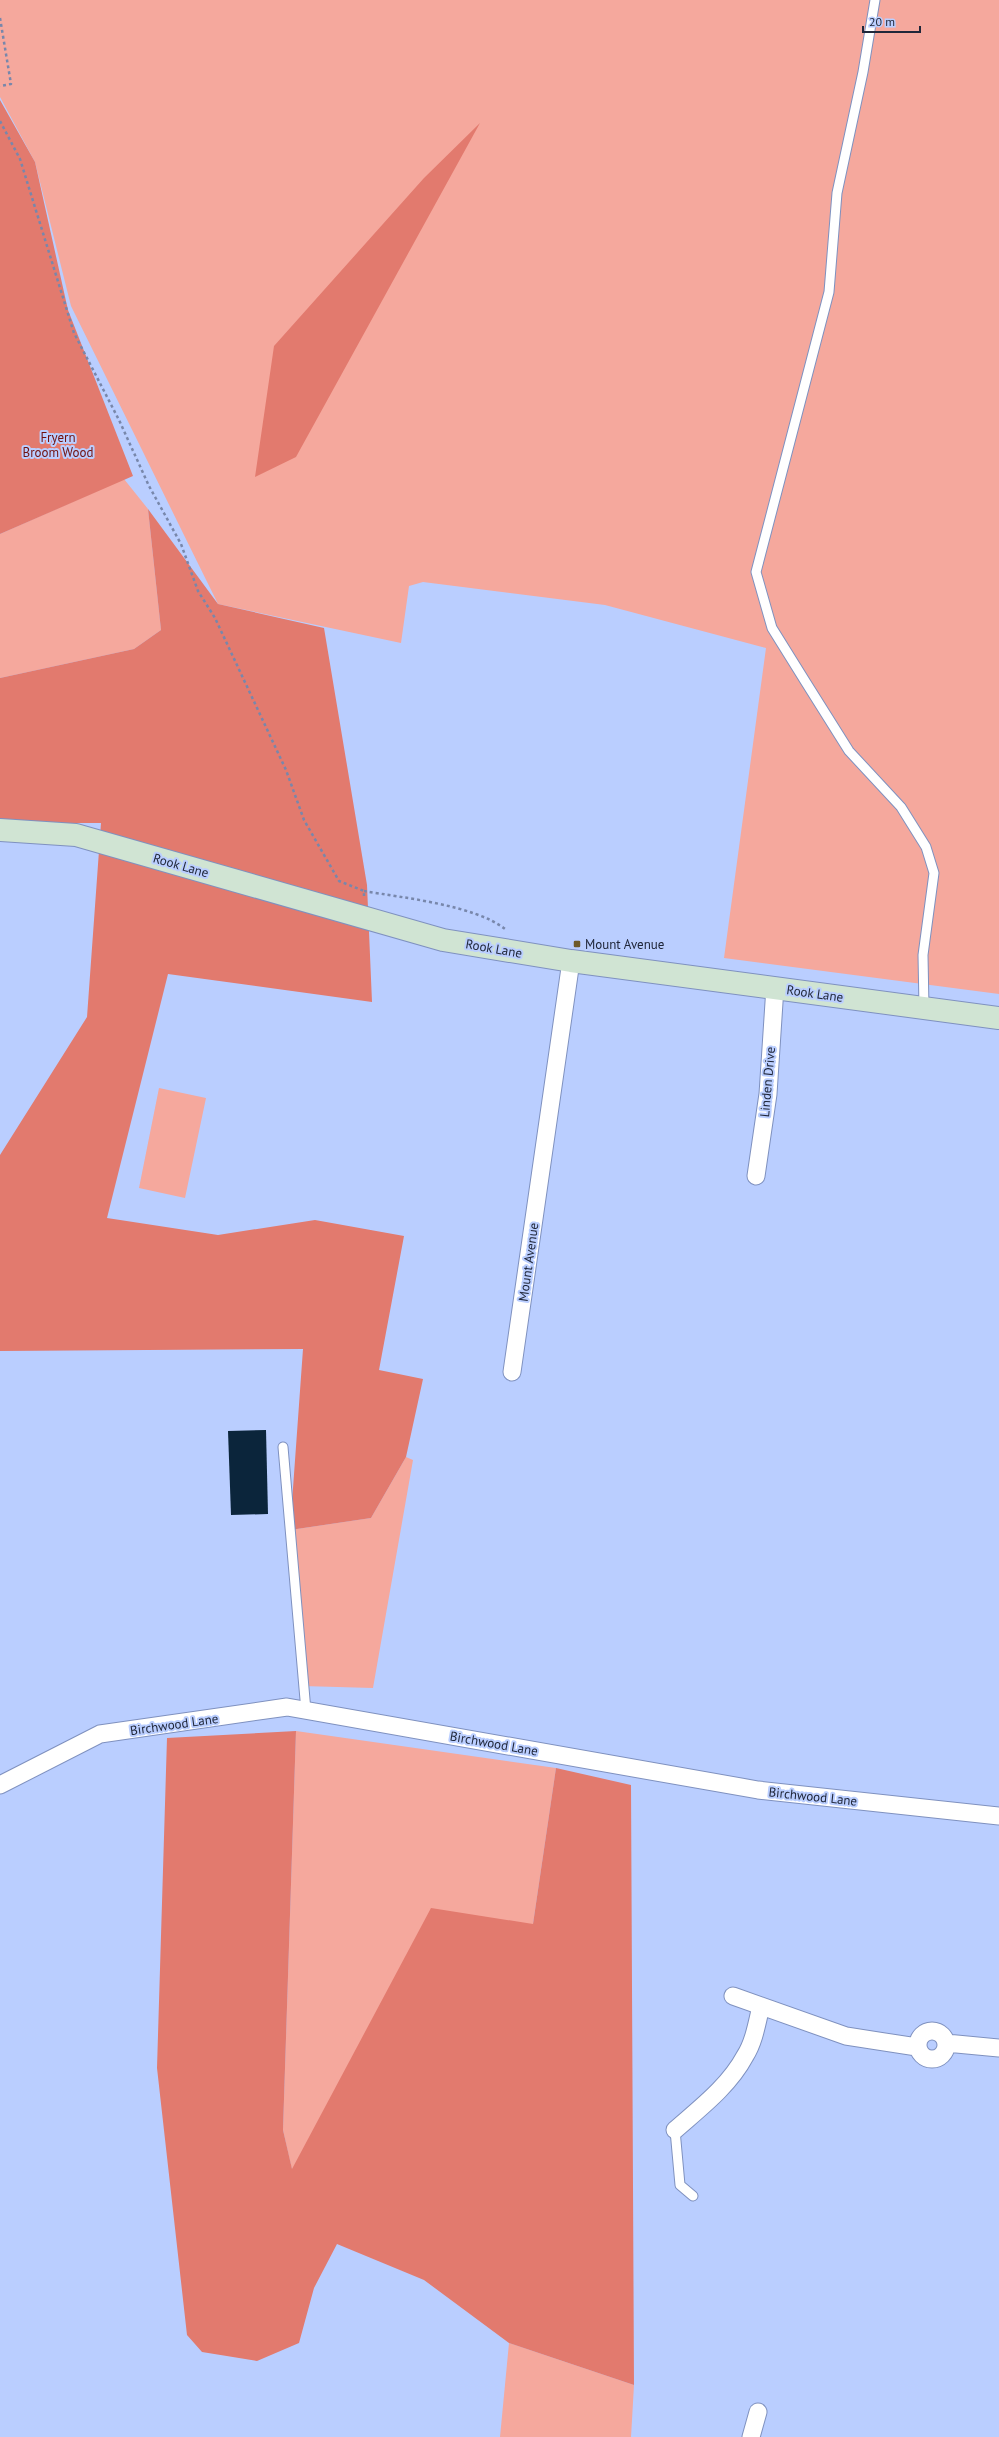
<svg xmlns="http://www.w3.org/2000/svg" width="999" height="2437" font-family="'PT Sans',sans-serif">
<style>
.green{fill:#f5a89d}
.forest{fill:#e27a6e}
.building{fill:#0b253b}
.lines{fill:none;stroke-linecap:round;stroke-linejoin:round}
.lane-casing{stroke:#7f91bf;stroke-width:11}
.street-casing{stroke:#7f91bf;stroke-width:19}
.secondary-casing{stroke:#7f91bf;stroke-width:24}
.path{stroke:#7887ab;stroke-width:2.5;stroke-dasharray:3 3;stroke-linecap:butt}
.lane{stroke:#fff;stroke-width:9}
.street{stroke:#fff;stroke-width:17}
.secondary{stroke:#d0e4d3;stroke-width:22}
.poi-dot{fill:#6e5a29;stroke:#baceff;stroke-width:1.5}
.labels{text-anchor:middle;stroke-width:4;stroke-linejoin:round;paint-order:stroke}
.park-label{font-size:13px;fill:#70110f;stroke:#baceff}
.street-label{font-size:13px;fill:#20273a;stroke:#baceff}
.poi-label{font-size:13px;fill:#20273a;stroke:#baceff;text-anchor:start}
</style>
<rect width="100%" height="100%" fill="#baceff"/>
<!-- green -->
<path class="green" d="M0,0H999V994L724,958L766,648L605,605L423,582L409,586L401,643L218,604L71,306L35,162L0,97Z
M124,479L148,509L161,630L134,649L0,678V534Z
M159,1088L206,1098L185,1198L139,1188Z
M406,1457L413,1460L373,1688L302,1686L290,1530L371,1518Z
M296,1731L556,1768L533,1924L292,2170L283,2130Z
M509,2343L634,2385L631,2437H500Z"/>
<!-- forest -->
<path class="forest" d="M0,100L35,162L68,310L133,476L0,534Z
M480,123L296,457L255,477L274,346L424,178Z
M148,509L218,604L324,628L367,885L372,1002L168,974L107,1218L218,1235L315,1220L404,1236L379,1370L423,1379L406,1457L371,1518L290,1530L303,1349L0,1351V1155L87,1017L101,823H0V678L134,649L161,630Z
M296,1731L283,2130L292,2169L431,1908L533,1924L556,1768L631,1785L634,2385L509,2343L424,2280L337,2244L314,2288L299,2343L257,2361L202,2352L187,2335L157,2068L167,1738Z"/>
<!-- building -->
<path class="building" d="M266,1430L268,1514L231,1515L228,1431Z"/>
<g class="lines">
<!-- lane casing -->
<g class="lane-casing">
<path id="lane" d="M875,0L863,72L837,193L829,292L756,572L772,628L805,681L849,751L901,807L926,847L934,873L923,955L924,1008
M283,1447L306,1711
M675,2130L680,2185L693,2196"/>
</g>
<!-- street casing -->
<g class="street-casing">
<path id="street" d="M756,1176L768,1094L775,987
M512,1372L571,961
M0,1785L100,1734L287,1707L758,1790L999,1816
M733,1996L846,2036L917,2047
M918 2045a14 14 0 1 1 28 0a14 14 0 1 1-28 0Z
M946,2043L999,2048
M675,2130C700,2108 729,2086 745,2056C754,2042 757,2023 761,2006
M751,2437L758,2412"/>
</g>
<!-- secondary casing -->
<g class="secondary-casing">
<path id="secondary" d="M0,830L76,835L443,940L571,961L999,1018"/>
</g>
<!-- path -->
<path class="path" d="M0,18L11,84L0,86
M0,121L20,159L74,333L119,420L149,486L181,544L198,591L215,618L286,770L304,820L339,881L364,891V896
M364,891C404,898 474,905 505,929"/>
<!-- lane -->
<use href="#lane" class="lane"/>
<!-- street -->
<use href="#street" class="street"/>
<!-- secondary -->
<use href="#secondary" class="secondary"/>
</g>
<!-- markers -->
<rect class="poi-dot" x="573" y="940" width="8" height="8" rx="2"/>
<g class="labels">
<!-- park labels -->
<g class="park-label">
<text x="58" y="442">Fryern<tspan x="58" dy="15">Broom Wood</tspan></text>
</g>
<!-- street labels -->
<g class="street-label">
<text transform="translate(181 865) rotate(16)" y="5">Rook Lane</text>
<text transform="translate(494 948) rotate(10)" y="5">Rook Lane</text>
<text transform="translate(815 993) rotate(8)" y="5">Rook Lane</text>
<text transform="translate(767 1082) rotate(-85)" y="5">Linden Drive</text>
<text transform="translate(528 1262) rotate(-82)" y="5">Mount Avenue</text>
<text transform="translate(174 1724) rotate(-8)" y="5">Birchwood Lane</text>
<text transform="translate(494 1743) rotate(10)" y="5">Birchwood Lane</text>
<text transform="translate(813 1796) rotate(6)" y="5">Birchwood Lane</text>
</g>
<!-- poi labels -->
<g class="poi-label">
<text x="585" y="949">Mount Avenue</text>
</g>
</g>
<!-- scale -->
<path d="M863 26v6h57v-6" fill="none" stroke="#20273a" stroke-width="2"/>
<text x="869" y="26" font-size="12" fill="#20273a" stroke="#baceff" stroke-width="3" paint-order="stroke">20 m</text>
</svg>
